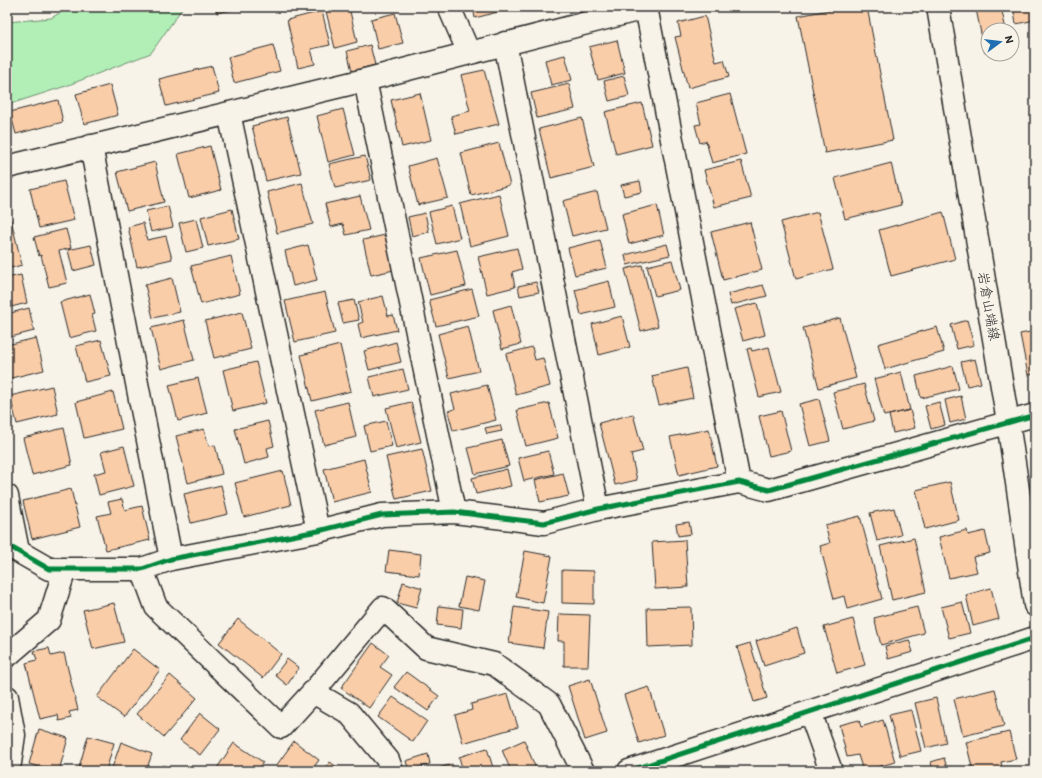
<svg xmlns="http://www.w3.org/2000/svg" width="1042" height="778" font-family="Itim,'Klee One',sans-serif">
<style>
.green{fill:#b1efb6;stroke:#6e8d70}
.building{fill:#facda9;stroke:#2b2b2b}
.lines{fill:none;stroke-linecap:round;stroke-linejoin:round}
.minor-casing{stroke:#2b2b2b;stroke-width:25}
.major-casing{stroke:#2b2b2b;stroke-width:25}
.minor{stroke:#f7f3e8;stroke-width:22}
.major{stroke:#f7f3e8;stroke-width:22}
.cycleway-casing{stroke:#f7f3e8;stroke-width:8}
.cycleway{stroke:#00873e;stroke-width:5}
.labels{text-anchor:middle;stroke-width:3.5;stroke-linejoin:round;paint-order:stroke}
.street-label{font-size:14px;fill:#2b2b2b;stroke:#f7f3e8}
</style>
<rect width="100%" height="100%" fill="#f7f3e8"/>
<filter id="ink" filterUnits="userSpaceOnUse"><feTurbulence type="fractalNoise" baseFrequency=".025" numOctaves="2"/><feDisplacementMap in="SourceGraphic" scale="8" xChannelSelector="R" yChannelSelector="G"/><feConvolveMatrix kernelMatrix="1 2 1 2 8 2 1 2 1" color-interpolation-filters="sRGB"/></filter>
<g filter="url(#ink)">
<!-- green -->
<path class="green" d="M70,7H183L151,53L66,86L7,105V22L51,18Z"/>
<!-- building -->
<path class="building" d="M216,7H244L217,13Z
M325,7H349L357,42L335,48Z
M473,7H509V9L475,18Z
M844,7H867L893,140L825,153L798,16Z
M986,7H1001L1006,30H988V52L985,53L976,9Z
M1013,7H1035V20L1016,24Z
M322,11L330,45L311,49L315,64L298,68L287,20Z
M395,13L403,43L378,49L371,19Z
M705,16L716,62L724,60L729,77L688,88L675,37L681,36L678,23Z
M617,40L625,73L598,80L589,47Z
M273,45L280,71L234,83L228,57Z
M370,45L375,65L352,71L347,51Z
M565,55L572,80L551,85L545,60Z
M212,66L219,93L166,106L159,79Z
M484,70L499,124L456,134L451,116L470,111L461,75Z
M624,76L629,96L609,101L604,81Z
M569,84L575,109L537,118L531,93Z
M110,85L118,115L84,124L76,94Z
M420,93L431,140L402,147L391,100Z
M730,94L746,154L712,163L706,141L700,143L695,125L701,124L696,103Z
M58,100L63,122L16,134L10,112Z
M642,103L652,145L616,154L605,112Z
M343,109L355,155L328,162L317,116Z
M287,117L301,173L266,181L252,126Z
M582,118L594,167L551,178L539,129Z
M499,143L510,185L471,195L461,153Z
M210,146L221,190L189,198L178,154Z
M365,156L371,180L335,188L329,164Z
M437,158L448,198L418,205L408,166Z
M741,161L751,198L714,207L704,170Z
M155,162L164,202L127,211L117,172Z
M891,163L901,205L845,219L835,178Z
M64,181L74,220L39,228L30,189Z
M640,181L642,192L624,196L621,185Z
M302,183L313,224L277,233L267,192Z
M597,192L606,228L572,236L563,201Z
M499,194L509,236L470,246L460,204Z
M360,196L369,230L346,235L343,224L331,227L325,204Z
M657,205L664,235L629,244L622,214Z
M168,206L173,227L151,232L146,211Z
M452,206L460,238L437,244L429,212Z
M232,209L239,239L208,246L201,217Z
M818,212L833,269L796,279L781,222Z
M943,212L955,259L891,276L879,230Z
M425,213L429,232L412,236L408,217Z
M196,219L203,248L186,252L179,223Z
M11,220L22,265L7,269V221Z
M750,222L762,270L723,280L711,232Z
M143,223L147,240L166,236L172,259L137,267L128,227Z
M66,229L71,248L59,251L67,283L49,287L41,255L39,256L34,237Z
M385,235L394,270L371,275L363,240Z
M600,240L607,268L575,275L568,248Z
M667,244L670,255L627,265L625,255Z
M91,245L96,265L73,271L68,250Z
M308,245L317,280L293,286L285,251Z
M517,248L522,269L512,272L515,287L487,294L478,257Z
M457,250L466,286L430,295L421,258Z
M231,256L240,294L201,304L191,266Z
M672,260L680,290L655,296L647,266Z
M642,265L658,326L641,331L625,269Z
M21,275L27,303L7,308V278Z
M172,278L180,312L153,318L145,285Z
M609,281L615,307L581,315L575,290Z
M536,282L539,292L520,296L518,286Z
M763,285L767,296L731,305L728,294Z
M472,289L479,316L436,326L429,300Z
M325,292L335,333L295,342L285,301Z
M90,294L95,314L92,315L96,331L69,338L60,302Z
M383,296L388,316L393,315L397,330L361,338L358,324L363,322L358,302Z
M354,300L359,320L343,323L338,303Z
M757,303L765,335L743,341L734,309Z
M511,305L521,344L502,349L493,310Z
M29,308L34,331L7,338V314Z
M242,312L251,349L214,358L205,321Z
M622,316L630,347L599,355L592,324Z
M840,318L856,378L819,388L803,328Z
M184,320L194,360L161,369L151,328Z
M967,320L974,345L957,349L951,325Z
M468,326L479,371L449,378L438,334Z
M937,327L944,352L885,369L878,344Z
M1035,331V374L1028,375L1020,334Z
M36,338L44,370L7,379V345Z
M101,340L111,376L85,382L76,346Z
M396,342L401,362L369,370L364,351Z
M340,345L351,391L312,401L301,355Z
M532,347L535,360L543,358L550,386L516,395L506,354Z
M769,347L781,392L759,397L747,349L751,348L752,351Z
M975,359L981,383L967,386L961,362Z
M256,362L266,403L233,411L223,370Z
M953,366L959,389L921,398L916,376Z
M687,368L693,398L659,405L652,376Z
M403,369L408,389L374,397L369,377Z
M901,372L910,410L884,416L874,379Z
M198,378L207,413L178,421L169,385Z
M864,384L874,421L843,429L833,392Z
M487,385L496,420L453,431L448,411L455,409L451,394Z
M52,386L58,414L17,424L10,396Z
M113,392L122,429L84,438L76,402Z
M961,396L966,419L950,423L945,400Z
M819,399L830,441L810,446L799,404Z
M348,402L356,437L324,445L315,410Z
M411,402L421,442L396,448L386,408Z
M939,402L945,425L931,429L925,406Z
M549,403L558,438L526,446L517,410Z
M910,410L915,428L893,433L889,415Z
M781,411L791,451L769,456L759,416Z
M633,414L643,451L631,454L637,480L615,485L599,423Z
M268,421L274,446L267,448L269,457L244,464L235,429Z
M386,421L392,446L370,451L364,426Z
M500,425L502,431L487,434L485,428Z
M64,428L72,465L32,475L23,438Z
M204,429L209,446L215,445L222,474L188,483L176,436Z
M709,429L717,466L679,475L670,437Z
M502,440L509,466L475,474L468,448Z
M124,446L134,486L99,495L94,474L106,471L101,452Z
M422,449L432,491L396,499L386,457Z
M548,451L554,474L524,481L518,458Z
M364,459L372,492L332,502L324,469Z
M507,469L511,486L476,494L472,478Z
M283,471L291,505L244,517L235,483Z
M563,473L569,496L540,502L535,480Z
M950,482L959,520L925,529L916,490Z
M221,485L228,514L191,523L184,494Z
M71,489L80,527L32,539L23,501Z
M122,499L125,510L142,506L150,540L106,550L97,516L111,513L108,502Z
M894,508L901,535L877,541L870,513Z
M860,516L882,599L847,609L844,596L834,599L820,546L830,543L825,525Z
M689,522L691,534L678,536L676,524Z
M967,530L968,535L985,531L990,553L973,557L977,572L949,578L939,537Z
M914,538L926,592L892,600L880,546Z
M685,540L688,587L655,589L652,542Z
M389,550L421,554L419,575L386,571Z
M525,551L552,556L543,603L516,597Z
M562,570L594,571V604L562,603Z
M465,577L485,581L479,610L459,606Z
M403,582L422,588L416,608L397,603Z
M991,588L999,619L973,626L966,595Z
M962,602L970,633L949,638L941,607Z
M114,603L124,642L93,649L83,610Z
M439,606L463,609L461,628L437,625Z
M514,607L548,612L543,648L509,643Z
M691,607L692,645L648,647L647,608Z
M917,607L924,633L881,645L874,618Z
M559,614L590,615L588,666H564V641H558Z
M238,619L281,654L263,678L219,643Z
M853,619L865,665L837,673L824,627Z
M797,628L804,653L764,666L756,641Z
M909,640L913,652L888,659L885,646Z
M373,643L389,655L380,667L392,675L369,708L341,688Z
M750,643L767,698L754,702L737,647Z
M49,648L51,656L64,653L78,710L69,712L71,718L59,721L58,715L40,719L26,663L37,660L34,651Z
M133,649L160,670L124,717L97,697Z
M287,659L299,668L287,685L275,675Z
M406,672L439,696L428,711L394,687Z
M170,675L197,698L164,737L137,714Z
M590,679L607,733L585,740L568,686Z
M649,687L664,735L639,743L624,695Z
M995,689L1004,726L963,736L954,699Z
M508,694L518,727L463,743L455,715L472,710L471,704Z
M393,697L427,721L413,742L378,717Z
M936,698L946,743L926,748L915,703Z
M911,710L921,751L900,756L889,715Z
M200,713L220,729L200,755L180,740Z
M859,720L861,727L883,720L895,762L863,771L858,755L847,757L839,725Z
M39,729L68,738L59,771H53L29,764Z
M1009,732L1016,759L1001,762L1002,768L991,771H973L966,742Z
M88,736L114,743L106,771H78Z
M524,740L537,771H511L502,750Z
M294,741L319,760L311,771H283L276,766Z
M121,742L152,754L146,771H111Z
M234,743L263,762L257,771H215Z
M487,748L494,771H463L459,757Z
M428,754L430,764L409,771L406,761Z
M944,758L948,771H933L931,762Z
M330,762L342,771H323Z
M452,764L455,771H430Z
M163,765L175,771H161Z
M920,766L921,771H904Z"/>
<g class="lines">
<!-- minor casing -->
<g class="minor-casing">
<path id="minor" d="M449,7L469,53
M646,7L739,482
M505,43L598,509
M365,80L454,512
M229,113L318,531
M91,146L171,559
M7,167L365,80L649,7
M7,496L18,551
M7,545L49,569H142L171,559L318,531L382,515L454,512L544,523L598,509L739,482L769,490L1035,415
M142,569L156,607L281,727L313,692L349,713L388,760L392,771
M7,656L49,620L65,569
M313,692L383,608L426,648L494,664L549,704L583,771
M7,697L14,735L10,763L7,766
M810,712L831,771
M629,771L1035,638"/>
</g>
<!-- major casing -->
<g class="major-casing">
<path id="major" d="M938,7L1008,422L1035,605"/>
</g>
<!-- minor -->
<use href="#minor" class="minor"/>
<!-- major -->
<use href="#major" class="major"/>
<!-- cycleway casing -->
<g class="cycleway-casing">
<path id="cycleway" d="M7,545L49,569H142L171,559L318,531L382,515L454,512L544,523L598,509L739,482L769,490L1035,415
M629,771L1035,638"/>
</g>
<!-- cycleway -->
<use href="#cycleway" class="cycleway"/>
</g>
</g>
<g class="labels">
<!-- street labels -->
<g class="street-label">
<text transform="translate(989 306) rotate(80)" y="5">岩倉山端線</text>
</g>
</g>
<!-- margin -->
<rect width="1042" height="778" fill="none" stroke="#f7f3e8" stroke-width="24"/>
<rect x="12" y="12" width="1018" height="754" fill="none" stroke="#2b2b2b" stroke-width="1.5" filter="url(#ink)"/>
<!-- north arrow -->
<g transform="translate(1000 42) rotate(75)"><circle r="19" fill="#f7f3e8" stroke="#a5a39c"/>
<path d="M0-3L7 15L0 10L-7 15Z" fill="#1f6fb2"/>
<text y="-6" font-size="11" font-weight="bold" text-anchor="middle" fill="#2b2b2b">N</text>
</g>
</svg>
